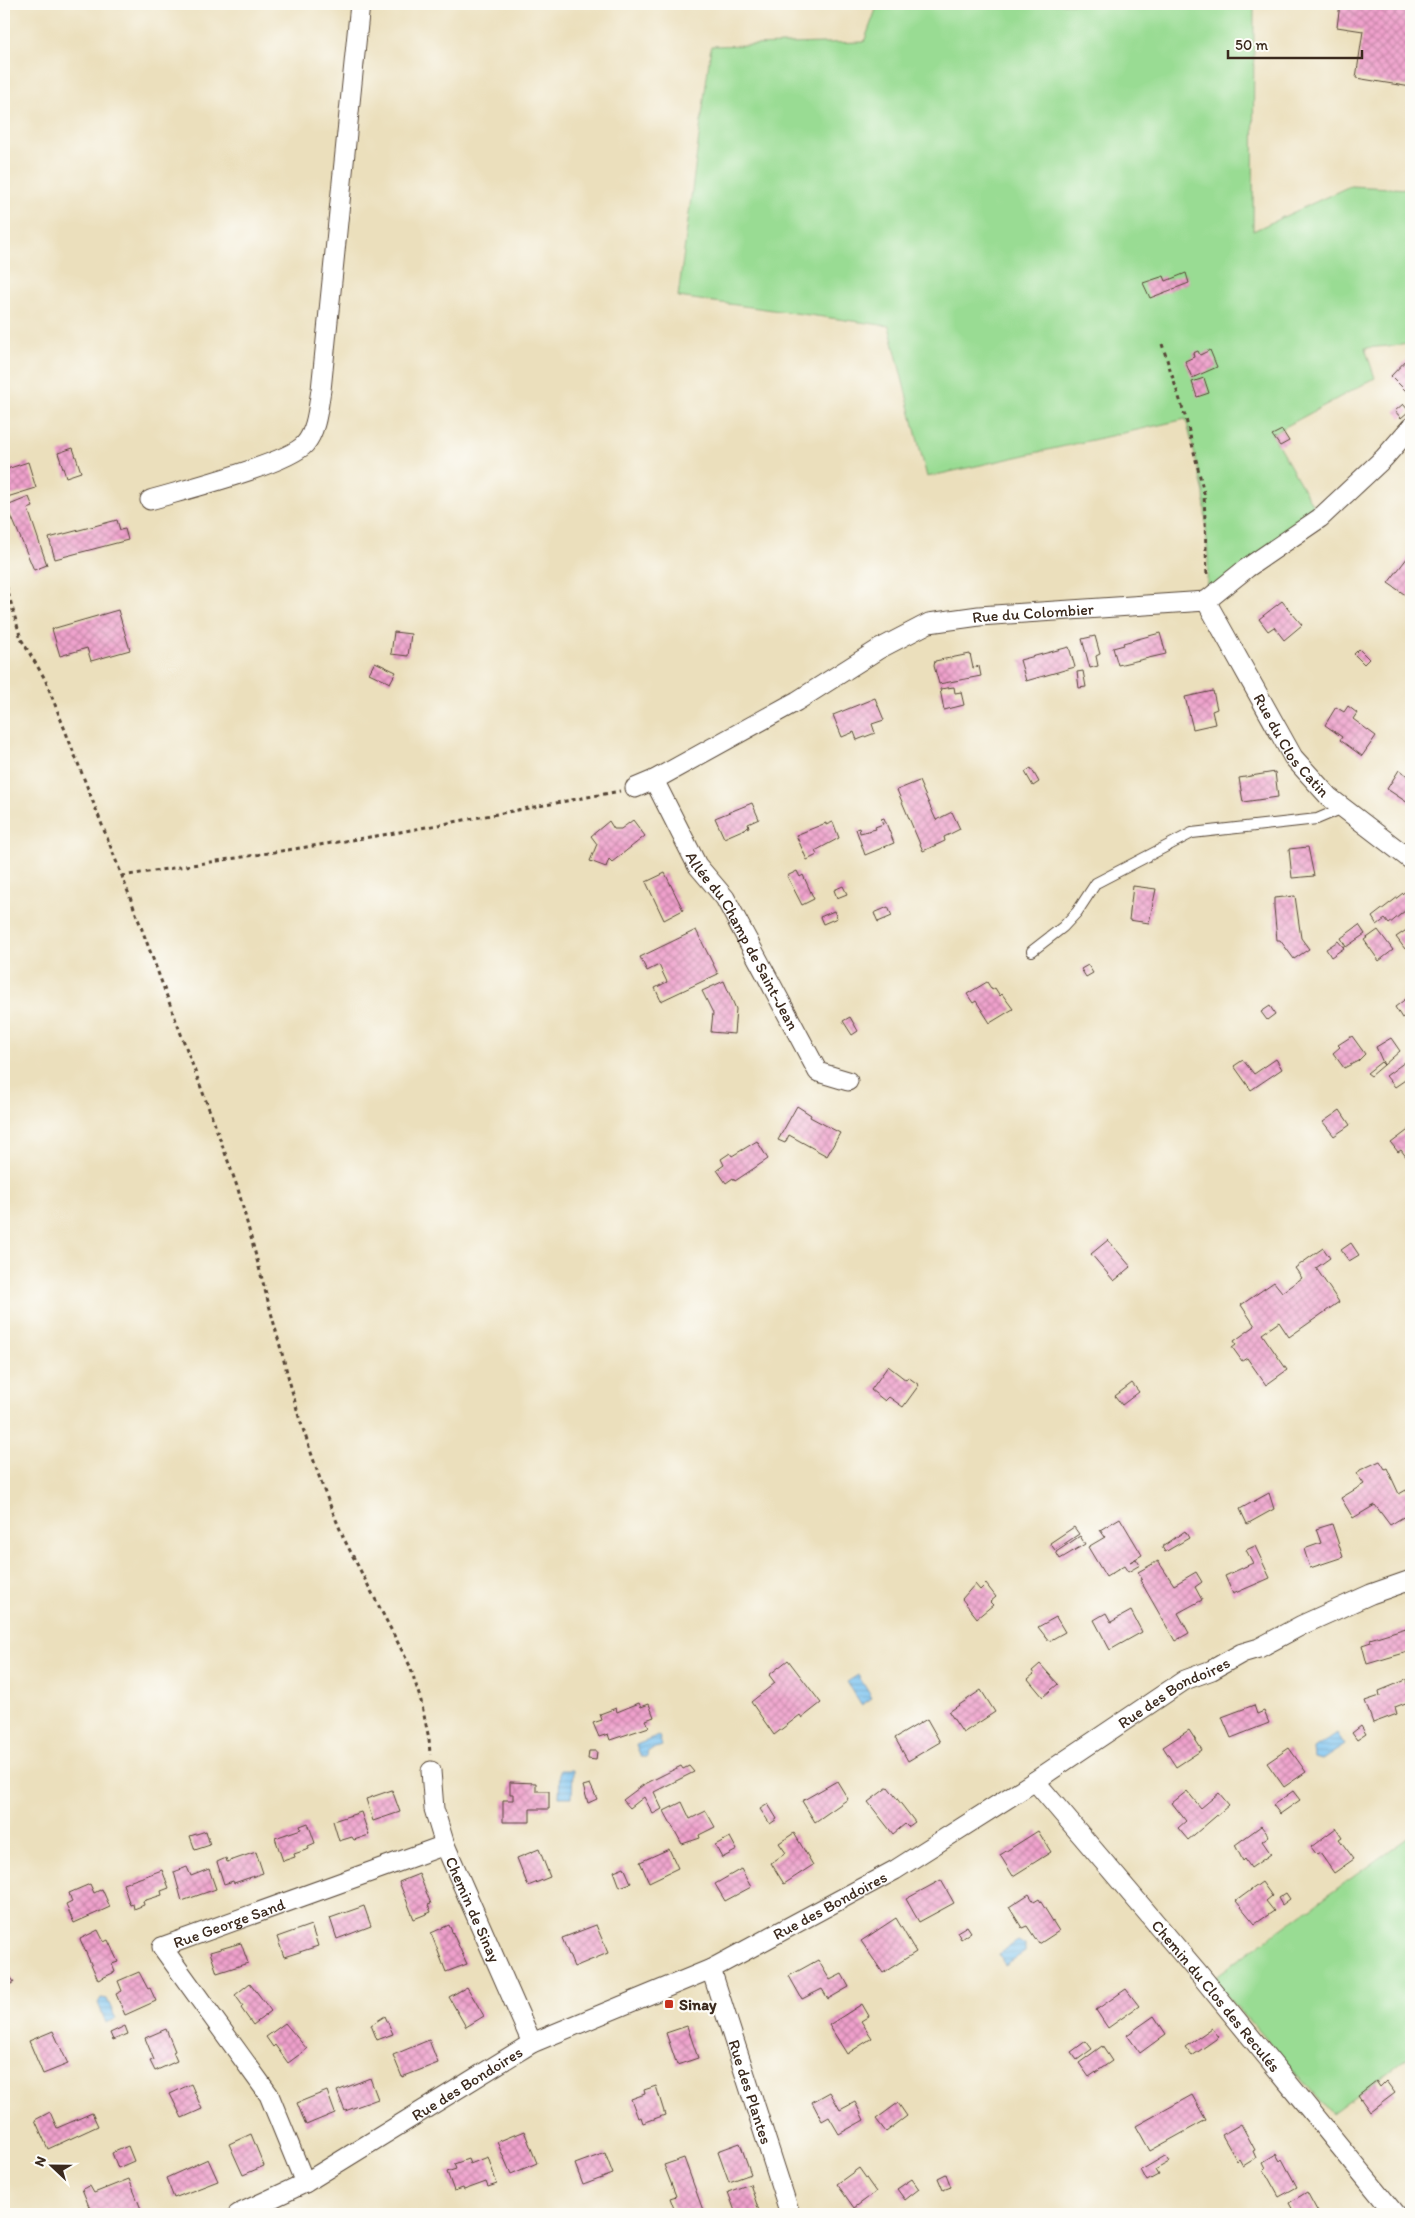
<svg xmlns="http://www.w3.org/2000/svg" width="1415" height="2218" font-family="Itim,sans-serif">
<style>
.green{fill:#99dc93;stroke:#6a8358}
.water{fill:url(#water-rules);stroke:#597687}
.building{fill:url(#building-cross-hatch)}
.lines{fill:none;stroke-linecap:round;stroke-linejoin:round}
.service-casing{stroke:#554536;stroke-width:12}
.minor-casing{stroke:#554536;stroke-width:21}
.path{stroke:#554536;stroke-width:3;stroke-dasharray:4 4;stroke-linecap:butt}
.service{stroke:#fff;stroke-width:10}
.minor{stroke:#fff;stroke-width:19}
.poi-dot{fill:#c8321e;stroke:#fdfcf7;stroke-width:2}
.labels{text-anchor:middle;stroke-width:4.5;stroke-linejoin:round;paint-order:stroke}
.street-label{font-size:16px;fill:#3b2a1e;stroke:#fdfcf7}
.poi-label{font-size:16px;font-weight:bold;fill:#3b2a1e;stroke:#fdfcf7;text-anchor:start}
</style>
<defs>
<pattern id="water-rules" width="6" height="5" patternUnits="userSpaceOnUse" patternTransform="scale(1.25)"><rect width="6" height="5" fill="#77c1f0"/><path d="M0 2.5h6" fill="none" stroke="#639dc2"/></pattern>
<pattern id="building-cross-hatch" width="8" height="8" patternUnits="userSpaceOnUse" patternTransform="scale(1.25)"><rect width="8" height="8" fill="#efa0cc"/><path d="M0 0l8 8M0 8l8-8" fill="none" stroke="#c383a5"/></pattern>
</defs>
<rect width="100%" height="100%" fill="#fdfcf7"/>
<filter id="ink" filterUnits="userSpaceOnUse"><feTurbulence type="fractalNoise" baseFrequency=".02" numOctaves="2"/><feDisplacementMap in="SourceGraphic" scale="10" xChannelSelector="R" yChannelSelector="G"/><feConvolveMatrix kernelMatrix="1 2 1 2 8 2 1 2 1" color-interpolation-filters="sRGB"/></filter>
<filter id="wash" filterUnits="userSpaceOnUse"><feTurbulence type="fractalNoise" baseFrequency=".0096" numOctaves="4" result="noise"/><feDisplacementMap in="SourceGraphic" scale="20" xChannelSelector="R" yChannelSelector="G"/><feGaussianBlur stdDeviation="1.12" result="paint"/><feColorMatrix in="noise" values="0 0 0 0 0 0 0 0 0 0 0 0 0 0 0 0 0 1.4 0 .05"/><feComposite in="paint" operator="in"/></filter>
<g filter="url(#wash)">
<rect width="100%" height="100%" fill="#ebdfbc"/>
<!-- green -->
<path class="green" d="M878,4H1254L1253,231L1350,186L1411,189V344L1365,348L1375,378L1272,434L1320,518L1206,601L1208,560L1204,493L1186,419L927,477L889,326L678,297L711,46L864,42Z
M1411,1835V2055L1332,2114L1212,1979Z"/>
<!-- water -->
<path class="water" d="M858,1675L872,1698L861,1705L847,1682Z
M1337,1733L1345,1745L1322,1760L1315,1758L1314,1749Z
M659,1736L662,1746L648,1751L647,1757H641L636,1745Z
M560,1770H573L572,1797H559Z
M1018,1941L1025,1945V1952L1005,1965L998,1954Z
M101,1998L107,1999L116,2019L106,2023L98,2003Z"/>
<g id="blocks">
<!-- building -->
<path class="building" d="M1340,4H1411V87L1356,78L1363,31L1337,27Z
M1186,273L1189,283L1150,298L1143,283L1164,276L1166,281Z
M1210,350L1217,367L1192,378L1185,361L1194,357L1193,353L1198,351L1200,355Z
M1411,355V388L1407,392L1391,376Z
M1204,378L1209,393L1197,397L1192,382Z
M1403,404L1409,411L1401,418L1395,411Z
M1282,430L1289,441L1280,446L1272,435Z
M73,448L81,472L66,477L58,453Z
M28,462L36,488L4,498V470Z
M29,497L33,507L28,509L47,565L34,570L7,506Z
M117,520L120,530L125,529L128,540L55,559L49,538Z
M1411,553V597L1410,598L1388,583Z
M1282,601L1302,625L1284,640L1274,627L1268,631L1259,619Z
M118,610L130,650L91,661L87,648L60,656L52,629Z
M394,632L411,634L408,656L391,654Z
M1160,633L1166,654L1118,665L1113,648L1124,645L1123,643Z
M1095,636L1100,654L1096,656L1098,666L1090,668L1082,639Z
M1069,647L1075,667L1026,681L1020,660Z
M1359,649L1369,659L1364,664L1354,654Z
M970,654L973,668L979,666L981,676L939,684L934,666L935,661Z
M375,662L396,672L390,683L369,673Z
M1083,671L1086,687L1079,688L1077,672Z
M954,687L955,693L961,692L964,705L944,710L940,689Z
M1213,691L1217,709L1212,711L1215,724L1193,729L1185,697Z
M875,698L884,720L872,724L875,733L857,740L854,732L842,737L833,715Z
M1348,706L1357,713L1353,719L1376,736L1362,756L1340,740L1342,737L1325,725L1336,707L1344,712Z
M1031,768L1039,782L1033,786L1025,772Z
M1399,770L1411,778V805L1387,789Z
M1275,772L1278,797L1243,802L1239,778Z
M919,781L936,820L952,812L960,829L944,837L945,841L923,851L897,790Z
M752,803L759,819L748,824L749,827L724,838L715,818Z
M884,818L894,843L865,855L856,829L859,828L860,833L876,829L875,827L883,824L881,819Z
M633,820L645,836L612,862L609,859L606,867L590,861L597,844L591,836L609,821L614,829H621Z
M833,822L839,838L815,851L817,855L807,860L796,835L826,823V825Z
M1308,847L1314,876L1292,878L1289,849Z
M797,871L800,877L803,875L814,899L802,905L787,876Z
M665,873L683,910L664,920L646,882Z
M843,886L847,894L837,898L834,890Z
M1133,886L1156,889L1149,923L1129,920Z
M1407,890L1411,897V906L1389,924L1385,919L1377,925L1372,917Z
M1295,896L1301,938L1309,949L1294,959L1280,940H1277L1274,907V898Z
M888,907L892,916L878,922L874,913Z
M834,911L837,918L823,924L820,917Z
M1359,925L1365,934L1346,947L1341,938Z
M1411,927V949L1409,946L1405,949L1396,937Z
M696,930L718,974L661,1001L655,988L667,982L659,965L647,971L640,957Z
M1378,930L1393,950L1379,961L1364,940Z
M1338,941L1344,948L1331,957L1326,949Z
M1088,965L1093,973L1086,977L1081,969Z
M724,981L736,1009L734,1034L711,1032L713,1013L702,991Z
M987,982L992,990L995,988L1000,996L1002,994L1013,1009L990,1023L976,1001L973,1003L967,994Z
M1411,995V1011L1402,1018L1395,1007Z
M1270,1006L1275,1014L1267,1020L1261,1012Z
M850,1017L858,1031L852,1035L843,1021Z
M1352,1036L1365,1054L1358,1061L1344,1068L1333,1053L1340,1047L1338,1045Z
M1391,1038L1400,1051L1384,1065L1376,1047Z
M1276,1059L1282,1069L1251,1090L1234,1066L1243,1060L1254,1074Z
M1409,1059L1411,1076L1395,1087L1386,1076Z
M1381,1062L1384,1065L1371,1076L1367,1073Z
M797,1106L811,1115L810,1117L840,1133L827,1156L789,1135L785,1143L778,1140Z
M1340,1110L1350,1125L1334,1136L1323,1122Z
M1411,1128V1161L1410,1162L1401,1150L1398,1152L1391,1143Z
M757,1141L768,1159L735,1181L733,1178L726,1183L717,1170L724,1165L721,1159L730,1153L732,1156Z
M1108,1240L1131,1267L1114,1281L1091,1254Z
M1351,1243L1359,1255L1349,1261L1341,1250Z
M1323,1248L1330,1258L1316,1268L1339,1302L1289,1337L1279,1322L1262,1334L1287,1370L1266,1385L1247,1358L1242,1361L1232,1347L1236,1344L1234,1341L1255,1326L1241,1305L1274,1282L1282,1292L1302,1278L1295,1268Z
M888,1366L906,1380L908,1377L919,1385L903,1407L889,1397L885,1401L871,1390Z
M1132,1383L1139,1392L1122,1405L1115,1396Z
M1380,1461L1385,1469L1387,1468L1399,1494L1406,1490L1411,1498V1503L1406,1506L1410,1513L1390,1525L1375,1505L1353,1518L1341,1498L1364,1484L1357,1474L1360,1470Z
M1269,1493L1274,1509L1247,1524L1240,1509Z
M1120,1518L1142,1555L1130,1562L1136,1559L1140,1565L1128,1572L1124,1566L1106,1577L1088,1547L1105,1537L1100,1530Z
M1332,1524L1343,1557L1310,1568L1304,1549L1321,1543L1316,1529Z
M1074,1527L1079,1534L1055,1550L1050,1543Z
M1185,1531L1189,1538L1165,1552L1162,1547Z
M1080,1536L1085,1544L1060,1559L1056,1552Z
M1255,1546L1270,1578L1233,1594L1225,1576L1253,1563L1246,1550Z
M1158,1561L1174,1585L1196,1572L1202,1582L1195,1587L1202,1600L1178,1613L1189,1633L1175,1641L1140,1580L1142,1579L1138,1572Z
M975,1584L980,1590L986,1584L996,1597L990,1602L993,1605L977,1618L962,1599Z
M1131,1611L1142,1632L1110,1650L1094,1620L1106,1613L1111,1622Z
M1056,1617L1065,1632L1049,1641L1038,1627Z
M1406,1628L1411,1651L1367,1664L1362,1645L1371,1642L1370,1639Z
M788,1660L821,1703L802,1718L800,1715L774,1735L751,1702L775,1683L769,1675Z
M1040,1664L1058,1684L1043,1697L1028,1679L1034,1674L1032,1671Z
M1406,1680L1408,1687L1411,1686V1701L1395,1707L1397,1714L1373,1723L1365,1701L1380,1696L1379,1691Z
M981,1690L995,1712L963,1733L949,1712Z
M639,1703L641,1707L649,1704L654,1717L646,1720L649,1727L610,1740L608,1734L599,1737L593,1723L602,1720L600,1714L616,1708L617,1712Z
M1254,1705L1257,1714L1264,1711L1269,1723L1231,1738L1222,1717Z
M927,1719L940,1742L908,1761L895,1738Z
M1361,1726L1366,1734L1357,1740L1352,1733Z
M1189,1730L1202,1750L1176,1767L1163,1747Z
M1289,1748L1306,1772L1284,1787L1267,1763Z
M589,1751H597L596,1760L588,1759Z
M681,1766L683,1769L689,1766L694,1772L654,1792L662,1809L653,1814L644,1797L630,1808L623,1800L643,1785Z
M837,1781L848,1799L815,1822L802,1801Z
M510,1782L536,1783V1791H549V1809H530V1822H503V1800H513V1794H510Z
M590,1784L597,1799L588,1803L583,1786Z
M888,1787L915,1822L908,1827L905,1824L893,1834L868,1802Z
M392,1790L400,1812L373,1821L366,1799Z
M1187,1791L1201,1808L1219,1793L1229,1805L1188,1840L1178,1828L1186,1821L1172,1803Z
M1293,1791L1300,1800L1280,1814L1273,1805Z
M682,1802L690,1819L706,1811L715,1827L699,1835L700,1838L682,1844L664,1811Z
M768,1804L777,1819L770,1824L760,1809Z
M361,1812L369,1835L354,1840L352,1837L339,1841L333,1821Z
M308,1823L315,1843L308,1846L309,1849L294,1854L295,1857L283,1861L275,1838L301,1829L300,1826Z
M1261,1826L1269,1836L1262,1841L1271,1854L1251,1868L1245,1859L1243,1861L1235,1845Z
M1336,1828L1342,1837L1339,1839L1354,1859L1334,1873L1320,1853L1317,1855L1311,1847Z
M206,1831L210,1845L195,1850L190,1836Z
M1038,1831L1051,1852L1013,1876L1000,1855Z
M794,1833L813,1865L784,1884L771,1863L786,1853L779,1843Z
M730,1837L737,1850L722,1858L715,1845Z
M539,1849L550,1877L528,1886L517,1858Z
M669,1849L678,1868L649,1882L640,1862Z
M256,1852L263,1873L234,1883L233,1881L224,1884L217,1862L226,1858L227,1862Z
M187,1867L191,1876L209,1869L216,1889L182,1901L174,1872Z
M624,1867L631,1883L620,1887L614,1871Z
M741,1869L751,1887L725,1901L715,1884Z
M162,1870L169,1888L161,1891L162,1895L143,1901L144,1905L134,1909L133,1904L130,1905L123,1884Z
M419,1874L431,1904L428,1905L431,1912L414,1919L399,1882Z
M941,1880L954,1903L919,1922L906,1899Z
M1262,1882L1272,1896L1266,1901L1274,1911L1255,1924L1236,1901Z
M90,1884L94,1893L102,1889L110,1907L74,1923L66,1905L72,1902L69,1893Z
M1286,1893L1290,1899L1282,1905L1278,1898Z
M1029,1894L1034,1902L1039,1899L1059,1931L1039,1944L1027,1926L1022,1928L1009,1907Z
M364,1906L371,1926L337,1939L330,1918Z
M896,1918L916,1952L883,1973L861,1941Z
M311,1925L318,1946L284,1957L277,1937Z
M449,1925L467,1964L446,1972L431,1933Z
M596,1925L608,1953L574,1967L562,1938Z
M967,1926L971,1932L961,1939L957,1932Z
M98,1930L104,1942L108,1940L118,1962L112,1964L115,1972L98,1980L80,1939Z
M241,1943L248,1963L217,1973L210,1952Z
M818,1960L830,1980L842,1974L849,1987L828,1999L822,1989L802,1999L789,1976Z
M4,1968L14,1982L4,1989Z
M139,1972L148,1989L150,1988L156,2001L125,2015L116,1994L122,1991L118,1981Z
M250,1983L271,2011L253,2025L241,2008L243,2006L235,1995Z
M467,1987L484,2016L466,2027L449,1997Z
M1126,1989L1139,2006L1108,2028L1096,2010Z
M862,2004L869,2016L861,2021L872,2038L847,2054L829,2025Z
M385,2016L393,2034L377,2040L371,2025Z
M1154,2016L1166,2034L1140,2053L1127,2035Z
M285,2023L307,2049L288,2063L275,2045L273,2047L266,2037Z
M125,2026L128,2034L113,2040L110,2033Z
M687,2026L698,2058L677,2065L666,2033Z
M1212,2028L1219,2037L1192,2056L1185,2047Z
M166,2029L175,2051L173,2052L177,2061L155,2071L150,2061L154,2060L145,2038Z
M53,2031L68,2064L43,2074L29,2041Z
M429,2040L438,2063L402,2077L393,2055Z
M1086,2041L1092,2049L1077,2060L1071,2052Z
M1102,2046L1112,2061L1089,2077L1079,2063Z
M370,2078L378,2099L345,2111L337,2091Z
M1376,2081L1380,2087L1386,2081L1395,2093L1370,2112L1358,2095Z
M191,2084L202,2109L182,2118L170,2094Z
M656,2086L665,2115L643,2123L641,2117L638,2118L631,2099L645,2094L644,2090Z
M327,2091L335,2113L306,2125L297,2103Z
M830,2092L840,2110L855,2102L864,2120L839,2134L829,2117L822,2121L812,2102Z
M1192,2095L1206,2120L1150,2151L1136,2126Z
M898,2103L907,2116L886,2132L876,2119Z
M50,2112L57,2128L92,2113L98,2126L48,2149L35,2120Z
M1241,2124L1255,2150L1253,2151L1256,2158L1243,2166L1239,2159L1237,2161L1222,2135Z
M524,2131L537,2163L511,2174L497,2142Z
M251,2134L264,2166L243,2175L229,2144Z
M740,2143L751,2174L729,2182L718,2151Z
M128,2146L134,2161L118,2168L112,2153Z
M605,2153L613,2174L583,2185L575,2164Z
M1276,2154L1280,2161L1282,2159L1297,2187L1279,2197L1264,2170L1266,2168L1263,2162Z
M1165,2156L1169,2162L1155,2170L1158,2175L1147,2181L1141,2170Z
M488,2157L497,2184L488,2187L486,2182L464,2190L463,2188L454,2191L447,2172L456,2169L454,2164L468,2159L470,2164Z
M684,2158L704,2213L701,2214H676L670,2198L676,2196L664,2165Z
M208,2159L218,2181L174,2198L166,2178Z
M859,2168L876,2192L854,2208L837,2184Z
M946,2174L951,2187L943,2190L938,2178Z
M129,2179L141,2209L128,2214H92L82,2189L90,2186L94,2193Z
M912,2179L919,2189L905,2200L897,2189Z
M750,2184L760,2214H736L728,2192Z
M1307,2192L1319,2214H1295L1289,2203Z"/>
</g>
</g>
<g filter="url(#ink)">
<use href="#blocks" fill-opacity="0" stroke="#554536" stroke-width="1"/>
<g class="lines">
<!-- service casing -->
<g class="service-casing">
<path id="service" d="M1032,951L1063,927L1077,912L1096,883L1192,833L1317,819L1343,808"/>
</g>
<!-- minor casing -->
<g class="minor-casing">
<g id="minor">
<path d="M150,500C180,491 288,464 305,444C317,430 318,407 321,390L360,4"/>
<path id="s1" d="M1206,601L1293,757L1329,797L1411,860"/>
<path id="s2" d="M654,780L697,865L725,898L818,1072L848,1081"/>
<path id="s3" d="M635,788L654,780L797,701L879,649L929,623L979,616L1206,601L1247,568L1320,518L1384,458L1411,427"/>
<path id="s4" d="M431,1771L434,1809L445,1845L532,2043"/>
<path id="s5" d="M1035,1781L1201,1976L1395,2214"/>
<path id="s6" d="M711,1969L790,2214"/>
<path id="s7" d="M305,2183L269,2095L162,1947L445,1845"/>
<path id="s8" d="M238,2214L305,2183L532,2043L711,1969L895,1870L1035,1781L1185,1680L1212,1670L1242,1653L1259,1648L1302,1625L1371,1594L1411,1580"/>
</g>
</g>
<!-- path -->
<path class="path" d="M1162,344L1186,419L1204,493L1207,577
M4,578L21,639L45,679L122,876L215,1125L238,1189L299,1417L323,1488L344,1539L410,1666L421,1701L429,1739L430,1755
M122,876L389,834L620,791"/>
<!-- service -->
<use href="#service" class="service"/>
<!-- minor -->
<use href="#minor" class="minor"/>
</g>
</g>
<!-- markers -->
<rect class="poi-dot" x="664" y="1999" width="10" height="10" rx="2.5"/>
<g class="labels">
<!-- street labels -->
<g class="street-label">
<text dy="6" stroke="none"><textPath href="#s3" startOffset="442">Rue du Colombier</textPath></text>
<text dy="6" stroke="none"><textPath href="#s1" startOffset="168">Rue du Clos Catin</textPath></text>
<text dy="6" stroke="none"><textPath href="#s2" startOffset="184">Allée du Champ de Saint-Jean</textPath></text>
<text dy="6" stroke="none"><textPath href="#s8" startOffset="1074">Rue des Bondoires</textPath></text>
<text dy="6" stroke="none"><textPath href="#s8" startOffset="669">Rue des Bondoires</textPath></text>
<text dy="6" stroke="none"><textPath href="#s4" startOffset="146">Chemin de Sinay</textPath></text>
<text dy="6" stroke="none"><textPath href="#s7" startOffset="349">Rue George Sand</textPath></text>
<text dy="6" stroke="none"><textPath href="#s5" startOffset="281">Chemin du Clos des Reculés</textPath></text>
<text dy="6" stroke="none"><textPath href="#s8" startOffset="264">Rue des Bondoires</textPath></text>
<text dy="6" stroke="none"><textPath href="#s6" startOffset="129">Rue des Plantes</textPath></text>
</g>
<!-- poi labels -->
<g class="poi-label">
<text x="679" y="2010">Sinay</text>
</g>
</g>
<!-- margin -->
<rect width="1415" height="2218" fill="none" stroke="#fdfcf7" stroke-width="20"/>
<!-- north arrow -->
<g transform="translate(52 2166) rotate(292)" stroke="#fdfcf7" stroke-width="4" paint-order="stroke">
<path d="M0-4L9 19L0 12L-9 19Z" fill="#3b2a1e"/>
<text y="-8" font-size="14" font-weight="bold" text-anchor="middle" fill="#3b2a1e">N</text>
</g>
<!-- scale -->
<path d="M1228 50v8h134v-8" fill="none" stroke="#3b2a1e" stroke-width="2.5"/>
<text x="1235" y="50" font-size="15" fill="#3b2a1e" stroke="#fdfcf7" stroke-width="4" paint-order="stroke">50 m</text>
</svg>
